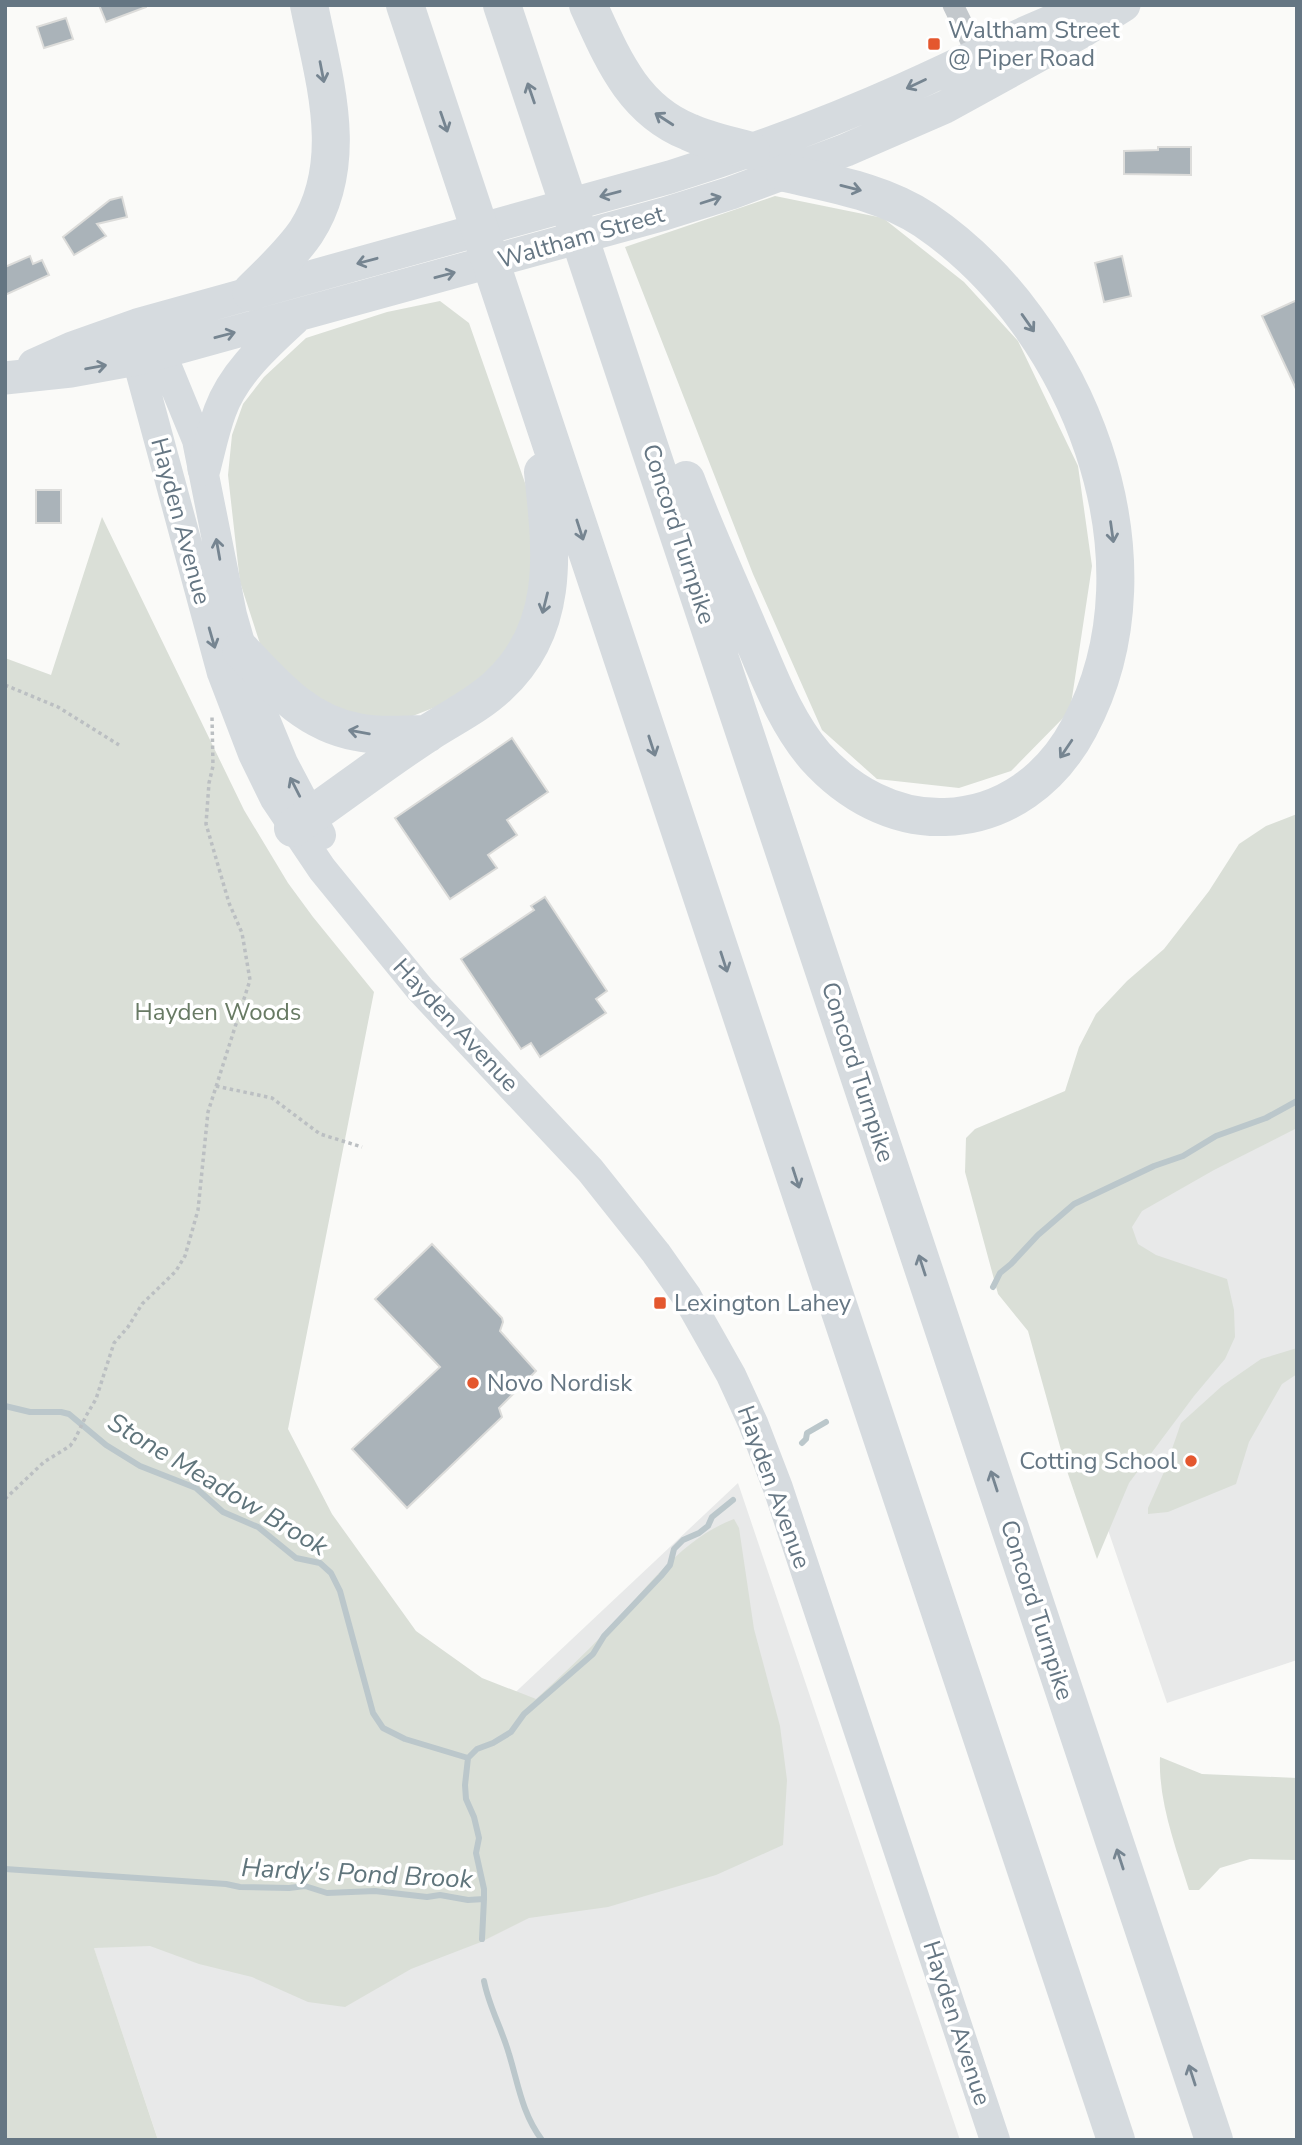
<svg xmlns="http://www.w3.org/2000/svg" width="1302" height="2145" font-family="'Nunito Sans',sans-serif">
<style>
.built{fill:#e8e9e9}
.green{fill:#dadfd7}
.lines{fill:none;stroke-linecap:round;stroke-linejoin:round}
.stream{stroke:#bbc7cb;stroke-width:6}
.building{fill:#aab3b9;stroke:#dcdcda;stroke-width:2}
.path{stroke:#bbbfc2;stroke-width:3.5;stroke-dasharray:3.5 3.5;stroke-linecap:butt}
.street{stroke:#c3c8cc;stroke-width:21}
.secondary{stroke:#d6dbdf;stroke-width:30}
.primary{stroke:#d6dbdf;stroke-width:33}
.highway{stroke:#d6dbdf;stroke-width:38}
.oneway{stroke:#768591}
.poi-dot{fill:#e4572e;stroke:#fff;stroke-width:2.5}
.labels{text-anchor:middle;stroke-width:7;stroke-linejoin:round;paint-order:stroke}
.poi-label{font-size:24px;fill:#657683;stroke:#fff;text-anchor:start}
.street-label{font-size:24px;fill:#657683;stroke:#fff}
.park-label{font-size:24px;fill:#687a64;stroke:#fff}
.water-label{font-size:26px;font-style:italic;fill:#60757c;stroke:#fff}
</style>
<rect width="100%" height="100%" fill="#fafaf8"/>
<!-- built -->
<path class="built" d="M1297,1080V1660L1167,1703L1017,1263Z
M738,1483L960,2140H158L28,1751L5,1566L454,1750Z"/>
<!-- green -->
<path class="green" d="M775,196L883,218L964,282L1018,341L1078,466L1092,566L1070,711L1011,771L959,788L877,779L822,730L753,574L625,247Z
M440,301L469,323L538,520L537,594L508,653L466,695L395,723L324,712L264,656L240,582L228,475L232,435L243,404L264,377L306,338L387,312Z
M102,517L244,810L288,883L313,917L374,992L288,1429L332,1514L416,1631L482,1678L536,1699C561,1676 586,1653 609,1628C647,1588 681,1539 734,1519L739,1528L754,1629L780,1726L787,1780L783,1845L716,1875L608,1907L529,1918L481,1942L411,1969L345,2007L308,2002L252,1977L199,1964L150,1946L94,1948L158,2140H5V658L51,675Z
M1297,814V1128L1214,1170L1142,1211L1132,1227L1138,1244L1156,1255L1227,1279L1234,1310L1235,1337L1225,1359L1194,1396L1129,1483L1097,1559L1066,1468L1028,1331L998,1294L965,1172L966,1138L975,1129L1065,1091L1079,1047L1096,1014L1127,981L1164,949L1209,891L1239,844L1266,826Z
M1297,1348V1374L1282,1384L1249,1442L1236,1484L1168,1512L1148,1514V1508L1164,1472L1181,1423L1222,1386L1261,1359Z
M1160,1757L1202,1774L1297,1778V1860L1250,1859L1220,1868L1199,1890H1189C1176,1848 1158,1801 1160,1757Z"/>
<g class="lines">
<!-- stream -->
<path class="stream" d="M993,1287L1000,1273L1011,1264L1038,1235L1074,1204L1154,1166L1183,1156L1216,1136L1266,1118L1297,1101
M5,1406L30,1412H61L69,1414L106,1445L140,1466L196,1488L223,1512L258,1527L296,1558L320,1563L331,1573L340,1591L373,1713L383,1728L405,1739L468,1758
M802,1443L806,1439L807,1433L826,1422
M5,1869L226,1884L240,1887L289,1888L305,1886L327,1893L375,1891L427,1897L440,1895L468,1900L484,1899V1889L476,1853L479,1838L474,1817L466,1799L465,1785L468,1758L477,1749L493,1743L511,1732L524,1714L593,1654L604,1636L661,1576L670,1565L674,1549L683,1540L699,1533L708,1526L712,1517L733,1500
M482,1939L484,1899
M484,1981C489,2007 502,2029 509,2054C518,2083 522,2114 542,2140"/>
</g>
<!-- building -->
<path class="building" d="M99,5H146V7L106,22Z
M66,18L73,39L44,48L37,27Z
M1158,147H1191V175L1124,174V151L1158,150Z
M122,197L127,217L97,224L106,236L74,255L63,237L110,200Z
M30,256L33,264L42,260L49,275L5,295V267Z
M1122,256L1131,296L1104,302L1095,263Z
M1297,300V391L1262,316Z
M36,490H61V523H36Z
M512,738L548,792L507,820L517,835L488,855L497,868L450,899L395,818Z
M545,897L607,991L596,999L606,1013L540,1057L531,1043L521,1049L461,959L534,910L531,906Z
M432,1244L502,1318L503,1322L500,1331L536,1371L499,1408L502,1417L407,1508L352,1449L440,1367L375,1299Z"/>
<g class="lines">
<!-- path -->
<path class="path" d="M5,685L58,707L119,745
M216,1086L272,1098L320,1134L362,1147
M5,1499L44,1462L70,1446L75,1439L86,1416L96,1399L114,1343L128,1327L142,1304L176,1271L185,1256L198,1210L208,1112L250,980L242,933L229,903L206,824L209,783L213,766L212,717"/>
<!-- street -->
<path class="street" d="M953,5L977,54"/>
<!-- secondary -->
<path class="secondary" d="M146,334L167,367L197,440L232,615L255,695L283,763L321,835
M136,335L137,359L222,673L253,754L275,799L322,869L420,989L590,1170L656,1253L687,1297L731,1375L753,1423L778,1488L995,2140"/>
<!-- primary -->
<path class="primary" d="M34,365L72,348L137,325L670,177C750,152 828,123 904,89C968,61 1028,28 1094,5
M5,378L71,371L137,359L664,214L731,193L846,150L945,107L1083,31L1124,5
M204,469C209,450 213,430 220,411C234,373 265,346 294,319"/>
<!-- highway -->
<path class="highway" d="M405,5L1116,2140
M502,5L1214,2140
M588,5C612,57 632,109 689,132C708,141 730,145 751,151
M251,292C270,273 291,254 306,232C351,162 324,80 309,5
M686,480C705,531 728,580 749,630C768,673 784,720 815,756C848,793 894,819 945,817C1005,815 1052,779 1079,728C1171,558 1077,323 925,220C883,192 833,184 785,173
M241,650C274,685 306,723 357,732C379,737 404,734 427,734
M293,828C338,797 382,763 428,733C451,718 478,705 498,686C562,627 551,549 543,472"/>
</g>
<!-- one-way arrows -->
<defs><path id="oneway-shaft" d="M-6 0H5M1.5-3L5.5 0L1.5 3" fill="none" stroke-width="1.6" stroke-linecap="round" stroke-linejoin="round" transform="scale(1.75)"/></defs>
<g class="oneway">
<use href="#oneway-shaft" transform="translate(322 72) rotate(79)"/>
<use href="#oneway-shaft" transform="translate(916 84) rotate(155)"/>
<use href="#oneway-shaft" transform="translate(531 93) rotate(-109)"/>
<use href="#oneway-shaft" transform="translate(664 119) rotate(-147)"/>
<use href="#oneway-shaft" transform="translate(444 122) rotate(71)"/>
<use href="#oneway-shaft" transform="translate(851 188) rotate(14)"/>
<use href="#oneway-shaft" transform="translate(610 194) rotate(165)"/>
<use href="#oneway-shaft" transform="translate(711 200) rotate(-18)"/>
<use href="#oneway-shaft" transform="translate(367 261) rotate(165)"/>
<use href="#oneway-shaft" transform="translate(445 275) rotate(-15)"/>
<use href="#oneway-shaft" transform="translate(1028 323) rotate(55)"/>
<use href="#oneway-shaft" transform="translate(225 335) rotate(-15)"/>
<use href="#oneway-shaft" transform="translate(96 367) rotate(-10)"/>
<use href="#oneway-shaft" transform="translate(580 530) rotate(72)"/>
<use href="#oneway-shaft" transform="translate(1112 532) rotate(82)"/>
<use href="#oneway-shaft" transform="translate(218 549) rotate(-100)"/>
<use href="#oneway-shaft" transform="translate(545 603) rotate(104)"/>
<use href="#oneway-shaft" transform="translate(212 638) rotate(74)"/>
<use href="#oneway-shaft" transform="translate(359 732) rotate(-170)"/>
<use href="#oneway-shaft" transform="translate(652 746) rotate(72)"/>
<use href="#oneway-shaft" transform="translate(1066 749) rotate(124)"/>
<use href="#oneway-shaft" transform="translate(295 787) rotate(-117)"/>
<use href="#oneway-shaft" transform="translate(724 962) rotate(72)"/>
<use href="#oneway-shaft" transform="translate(796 1178) rotate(72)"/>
<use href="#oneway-shaft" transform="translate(922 1265) rotate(-108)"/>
<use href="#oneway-shaft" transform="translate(994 1481) rotate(-108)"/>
<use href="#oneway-shaft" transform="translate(1120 1859) rotate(-108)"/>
<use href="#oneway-shaft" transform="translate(1192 2075) rotate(-108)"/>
</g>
<!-- markers -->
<g class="poi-dot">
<rect x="927" y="37" width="14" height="14" rx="3.5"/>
<rect x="653" y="1296" width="14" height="14" rx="3.5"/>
<circle cx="473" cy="1383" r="7"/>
<circle cx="1191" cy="1461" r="7"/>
</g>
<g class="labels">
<!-- poi labels -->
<g class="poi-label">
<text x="948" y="38">Waltham Street<tspan x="948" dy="28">@ Piper Road</tspan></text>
<text x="674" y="1311">Lexington Lahey</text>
<text x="487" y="1391">Novo Nordisk</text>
<text x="1177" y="1469" text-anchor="end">Cotting School</text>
</g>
<!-- street labels -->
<g class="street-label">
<text transform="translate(581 237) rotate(-16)" y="8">Waltham Street</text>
<text transform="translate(181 521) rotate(75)" y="8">Hayden Avenue</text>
<text transform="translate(679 534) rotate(72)" y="8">Concord Turnpike</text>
<text transform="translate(456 1025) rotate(47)" y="8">Hayden Avenue</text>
<text transform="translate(858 1072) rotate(72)" y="8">Concord Turnpike</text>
<text transform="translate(774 1487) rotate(70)" y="8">Hayden Avenue</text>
<text transform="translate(1037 1610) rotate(72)" y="8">Concord Turnpike</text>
<text transform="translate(957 2023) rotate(72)" y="8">Hayden Avenue</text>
</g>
<!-- park labels -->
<g class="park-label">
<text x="218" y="1020">Hayden Woods</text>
</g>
<!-- water labels -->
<g class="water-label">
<text transform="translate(218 1484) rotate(31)" y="9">Stone Meadow Brook</text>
<text transform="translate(357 1873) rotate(3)" y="9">Hardy's Pond Brook</text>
</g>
</g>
<!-- border -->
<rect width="1302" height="2145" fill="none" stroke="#657683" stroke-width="14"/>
</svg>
